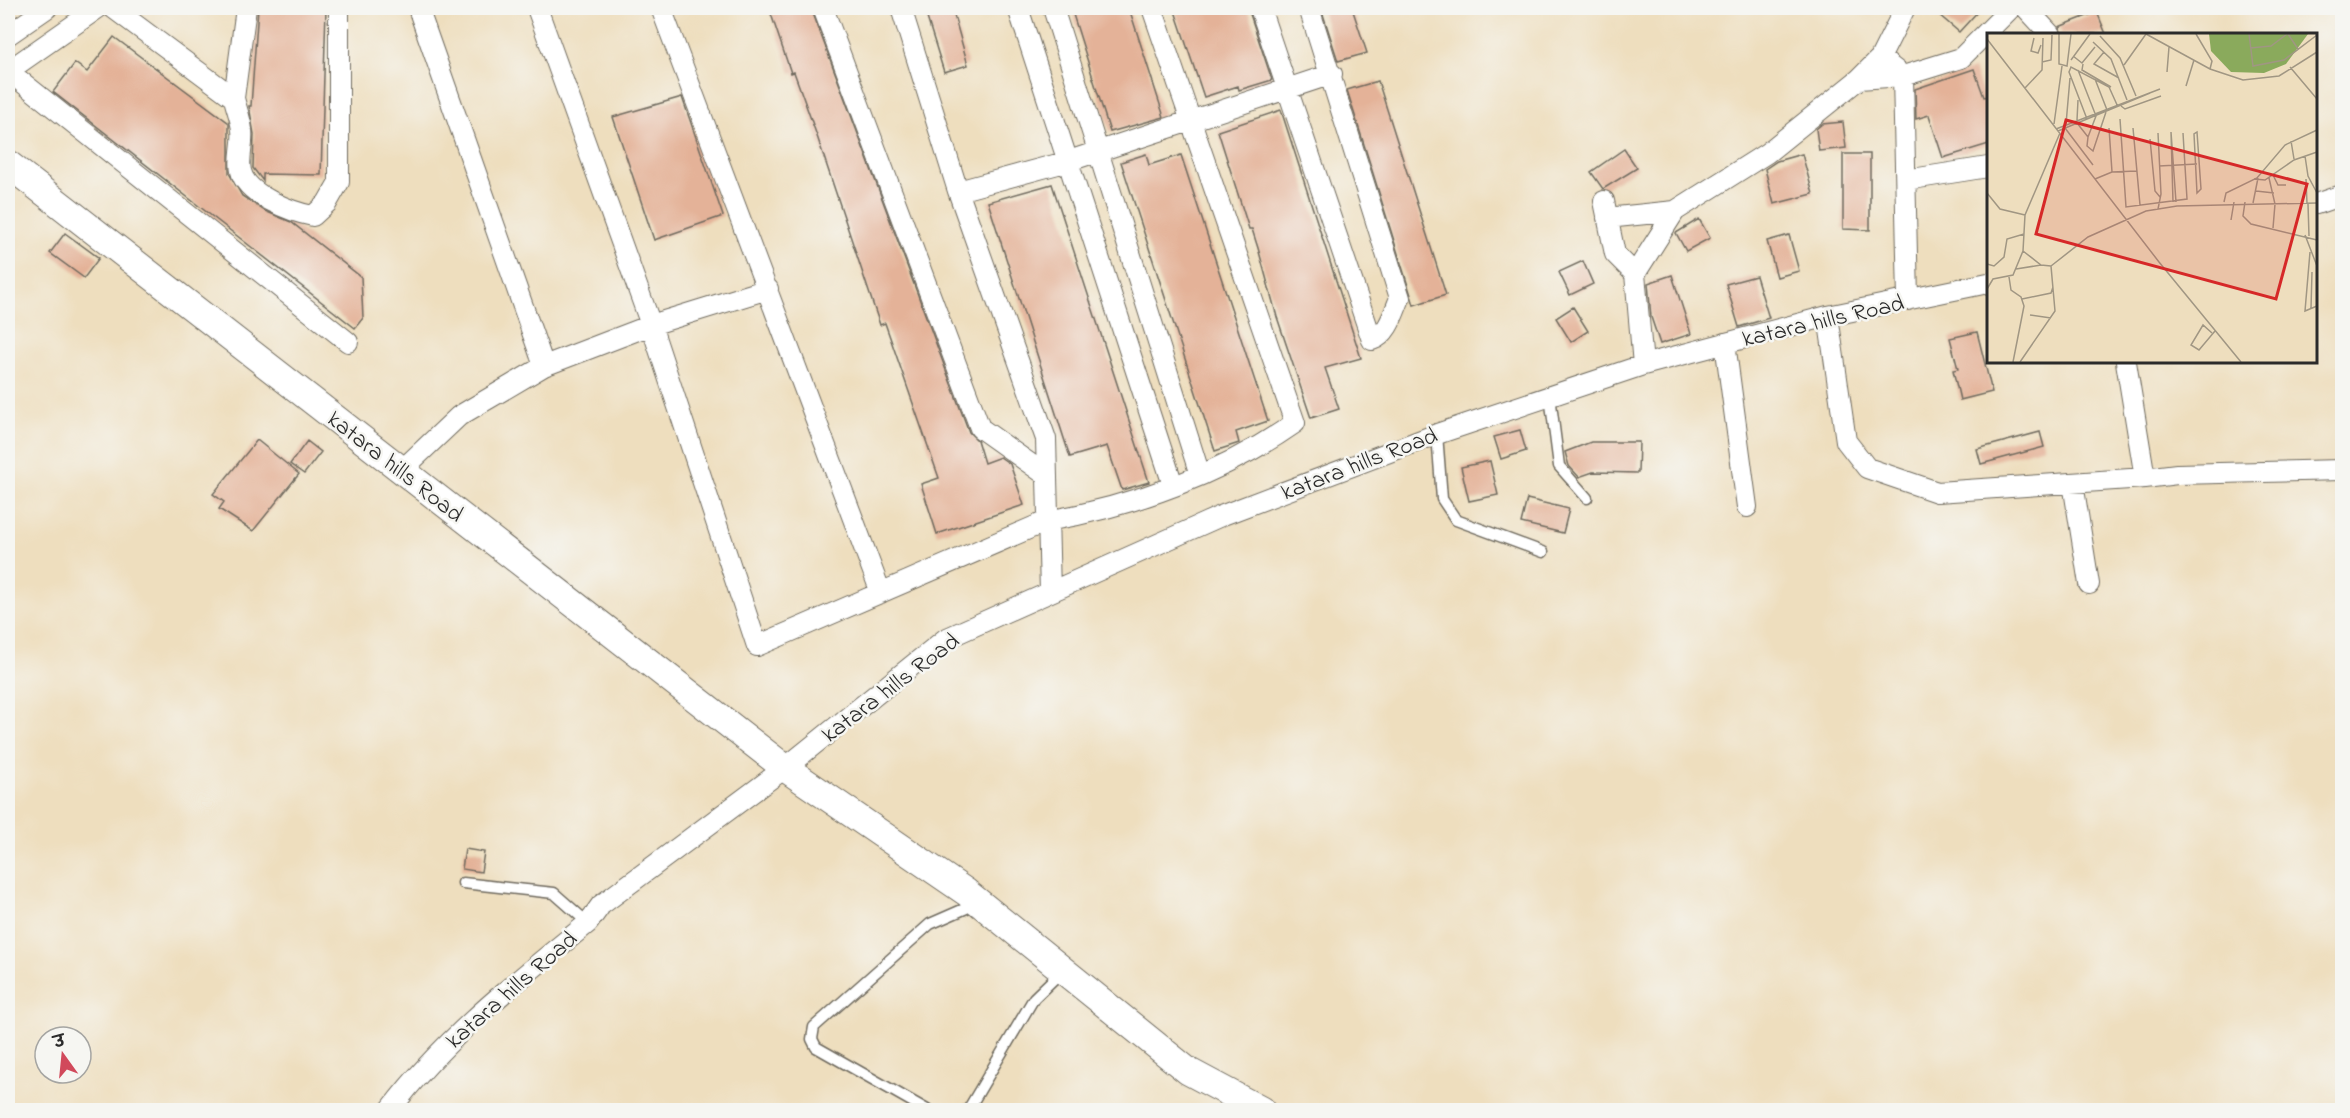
<svg xmlns="http://www.w3.org/2000/svg" width="2350" height="1118" font-family="'Indie Flower','Playpen Sans Deva',sans-serif">
<style>
.building{fill:#e4b298}
.lines{fill:none;stroke-linecap:round;stroke-linejoin:round}
.service-casing{stroke:#6f6a5e;stroke-width:13}
.minor-casing{stroke:#6f6a5e;stroke-width:22}
.secondary-casing{stroke:#6f6a5e;stroke-width:29}
.service{stroke:#fff;stroke-width:10}
.minor{stroke:#fff;stroke-width:20}
.secondary{stroke:#fff;stroke-width:27}
.labels{text-anchor:middle;stroke-width:5;stroke-linejoin:round;paint-order:stroke}
.street-label{font-size:24px;fill:#2b2b2b;stroke:#f6f6f2}
.inset-road{fill:none;stroke:#a09683;stroke-width:1.5}
.view{fill:#d62828;fill-opacity:0.15;stroke:#d62828;stroke-width:3}
.inset-edge{fill:none;stroke:#2b2b2b;stroke-width:3}
</style>
<rect width="100%" height="100%" fill="#f6f6f2"/>
<filter id="ink" filterUnits="userSpaceOnUse"><feTurbulence type="fractalNoise" baseFrequency=".0167" numOctaves="2"/><feDisplacementMap in="SourceGraphic" scale="12" xChannelSelector="R" yChannelSelector="G"/><feConvolveMatrix kernelMatrix="1 2 1 2 8 2 1 2 1" color-interpolation-filters="sRGB"/></filter>
<filter id="wash" filterUnits="userSpaceOnUse"><feTurbulence type="fractalNoise" baseFrequency=".008" numOctaves="4" result="noise"/><feDisplacementMap in="SourceGraphic" scale="24" xChannelSelector="R" yChannelSelector="G"/><feGaussianBlur stdDeviation="1.35" result="paint"/><feColorMatrix in="noise" values="0 0 0 0 0 0 0 0 0 0 0 0 0 0 0 0 0 1.4 0 .05"/><feComposite in="paint" operator="in"/></filter>
<g filter="url(#wash)">
<rect width="100%" height="100%" fill="#eedebe"/>
<g id="blocks">
<!-- building -->
<path class="building" d="M258,8H326L321,175L263,174V181L253,168L254,134L249,106H251Z
M769,8H811L969,432L977,440L984,463L1000,457L1010,464L1024,505L937,534L921,484L939,478L885,323L880,325L817,136L794,72L791,73Z
M924,8H952L968,65L944,72Z
M1071,8H1129L1164,117L1110,132Z
M1174,8H1248L1272,80L1239,90L1238,86L1204,97Z
M1321,8H1352L1367,53L1338,61Z
M1931,8H1981L1959,32Z
M2097,12L2106,34H2062L2059,27Z
M114,37L229,123V173L242,196L265,211L291,222L361,277L363,318L355,328L53,92L75,63L87,72Z
M1974,69L1984,97L1989,96V144L1943,158L1929,115L1916,119L1915,89Z
M1378,81L1446,295L1414,305L1347,90Z
M682,97L723,216L654,240L613,117Z
M1281,110L1361,358L1325,368L1339,409L1311,418L1277,317L1258,248L1252,229H1249L1218,131Z
M1843,122L1846,148L1819,151L1816,129L1822,124Z
M1624,149L1637,168L1603,189L1591,172Z
M1146,154L1149,165L1181,155L1268,421L1236,432L1239,443L1215,451L1121,162Z
M1802,154L1813,194L1774,204L1765,169L1777,161Z
M1843,154H1870V230L1843,229Z
M1052,184L1149,482L1122,490L1107,446L1070,457L988,202Z
M1699,219L1710,238L1686,251L1676,233Z
M65,233L99,258L84,278L50,253Z
M1789,235L1799,271L1777,277L1767,241Z
M1583,261L1593,284L1570,295L1559,272Z
M1672,275L1691,334L1660,344L1651,317L1648,283Z
M1756,276L1769,318L1739,327L1726,284Z
M1573,307L1588,331L1571,342L1556,318Z
M1977,332L1992,392L1960,400L1953,370L1958,369L1950,338Z
M1520,430L1526,451L1501,459L1494,437Z
M2040,432L2044,447L1981,464L1977,449Z
M257,440L299,474L253,531L219,509L224,502L213,494Z
M307,441L321,452L304,474L290,464Z
M1591,442H1639L1638,473L1593,472L1579,477L1569,466L1565,452Z
M1490,461L1498,495L1469,501L1461,467Z
M1527,499L1569,509L1563,533L1521,523Z
M465,849L484,852L481,872L462,869Z"/>
</g>
</g>
<g filter="url(#ink)">
<use href="#blocks" fill-opacity="0" stroke="#6f6a5e" stroke-width="1.5"/>
<g class="lines">
<!-- service casing -->
<g class="service-casing">
<path id="service" d="M1550,396L1559,466L1587,498
M1437,434L1442,499L1456,520L1543,552
M463,883L554,893L588,923
M927,1110L816,1047L812,1039L814,1027L930,924L978,903
M968,1110L1034,998L1063,970"/>
</g>
<!-- minor casing -->
<g class="minor-casing">
<path id="minor" d="M113,8L234,98L246,8
M418,8L544,366L651,325L768,289
M537,8L651,325L757,646L1047,521C1133,506 1222,474 1295,423L1152,8
M661,8L881,593
M823,8L980,428L1046,475
M901,8L958,191L1046,439L1050,592
M1018,8L1173,485
M1053,8L1200,475
M1260,8L1372,340C1388,335 1394,312 1400,298L1309,8
M2026,8L2050,34
M8,35L47,8
M1880,58L1903,76L1908,300
M8,71L348,342
M8,71L98,8
M1859,79L1903,76L1961,58L2011,8
M234,98C236,108 241,119 242,130C244,143 238,158 241,171C246,195 292,212 313,216L327,203L339,182V8
M1906,180L1988,167
M958,191L1069,161L1332,74
M1604,201L1615,254L1635,274
M2316,204L2342,195
M1607,218L1675,211
M1828,316L1846,441L1867,468L1937,492L2145,478L2177,474L2342,470
M1725,343L1747,507
M2126,362L2145,478
M1643,365L1635,274L1675,211L1767,153L1859,79L1880,58L1905,8
M402,470L459,416L544,366
M2073,483L2089,584
M390,1110C445,1037 517,981 588,923L601,905L785,768L945,639L1223,515L1437,434L1643,365L1828,316L1988,283"/>
</g>
<!-- secondary casing -->
<g class="secondary-casing">
<path id="secondary" d="M8,164L785,768L966,892L1188,1071L1261,1110"/>
</g>
<!-- service -->
<use href="#service" class="service"/>
<!-- minor -->
<use href="#minor" class="minor"/>
<!-- secondary -->
<use href="#secondary" class="secondary"/>
</g>
</g>
<g class="labels">
<!-- street labels -->
<g class="street-label">
<text transform="translate(1823 320) rotate(-13)" y="8">katara hills Road</text>
<text transform="translate(1359 463) rotate(-21)" y="8">katara hills Road</text>
<text transform="translate(396 466) rotate(38)" y="8">katara hills Road</text>
<text transform="translate(890 687) rotate(-37)" y="8">katara hills Road</text>
<text transform="translate(511 989) rotate(-41)" y="8">katara hills Road</text>
</g>
</g>
<!-- overview -->
<g transform="translate(1987 33)">
<rect width="330" height="330" fill="#eedebe"/>
<path d="M222,1H321L299,31L277,40L244,39L224,18Z" fill="#8aaa5c"/>
<path class="inset-road" d="M72,1V31L80,33L84,1M159,1L223,36L256,47L292,43L330,19M209,1L225,28L223,36M262,1L266,33L297,27L330,2M301,1L311,16M113,3L133,25L149,63M47,5L44,18L51,20L54,12M0,6L172,229L254,329M106,9L124,26L140,67M263,15L284,13L300,1M117,19L107,31L132,45M86,23L95,30L108,14M84,27L103,1M55,29L64,27L65,2M96,31L95,37L124,54M137,32L159,1M303,34L330,66M180,39L182,14M108,46L120,77M199,53L207,27M38,55L55,37L56,5M134,73L138,76L174,63M100,86L82,39L84,34L122,54L131,74M133,86L139,174L200,166L196,100M90,87L91,67M90,90L101,104L109,83L91,37M67,91L75,33M79,91L83,45M78,95L106,132M122,95L125,139L150,138M146,95L153,172M69,96L173,56M71,98L163,60M210,99L214,156L210,160L207,101ZM101,104L100,113L106,118L119,79M163,106L168,158L173,164M304,108L307,126M318,123L321,143L330,160M172,133L210,131M286,142L291,152H299M282,145L288,171L286,195M108,146L125,139M267,146L278,147L307,127L330,119M319,146L320,171M269,158L287,160M0,160L13,176L38,182M186,169L184,99L189,169M237,169L239,160L270,145L298,112L330,97M258,169L256,183L264,191L330,207M266,170L271,145M321,171L322,203M171,176L174,161L171,100M244,187L247,169M318,202L330,233M323,219L318,278L330,273M0,231L7,233L17,224L20,206L37,201M64,233L54,232L36,218L38,182L73,100M29,236L54,232M22,244L24,257L34,264L37,273L26,329M0,256L6,246L26,242L36,218M35,266L64,260L66,254M324,275L325,239M43,282L64,285M225,300L216,292L204,312L212,317L228,298M33,329L68,278L64,233L101,204L159,178L190,173L330,170"/>
<path class="view" d="M79,87L320,151L289,266L49,201Z"/>
<rect width="330" height="330" class="inset-edge"/>
</g>
<!-- margin -->
<rect width="2350" height="1118" fill="none" stroke="#f6f6f2" stroke-width="30"/>
<!-- north arrow -->
<g transform="translate(63 1055) rotate(345)"><circle r="28" fill="#f6f6f2" stroke="#a5a5a2" stroke-width="1.5"/>
<path d="M0-4.5L10 22L0 15L-10 22Z" fill="#d1495b"/>
<text y="-9" font-size="16" font-weight="bold" text-anchor="middle" fill="#2b2b2b">उ</text>
</g>
</svg>
